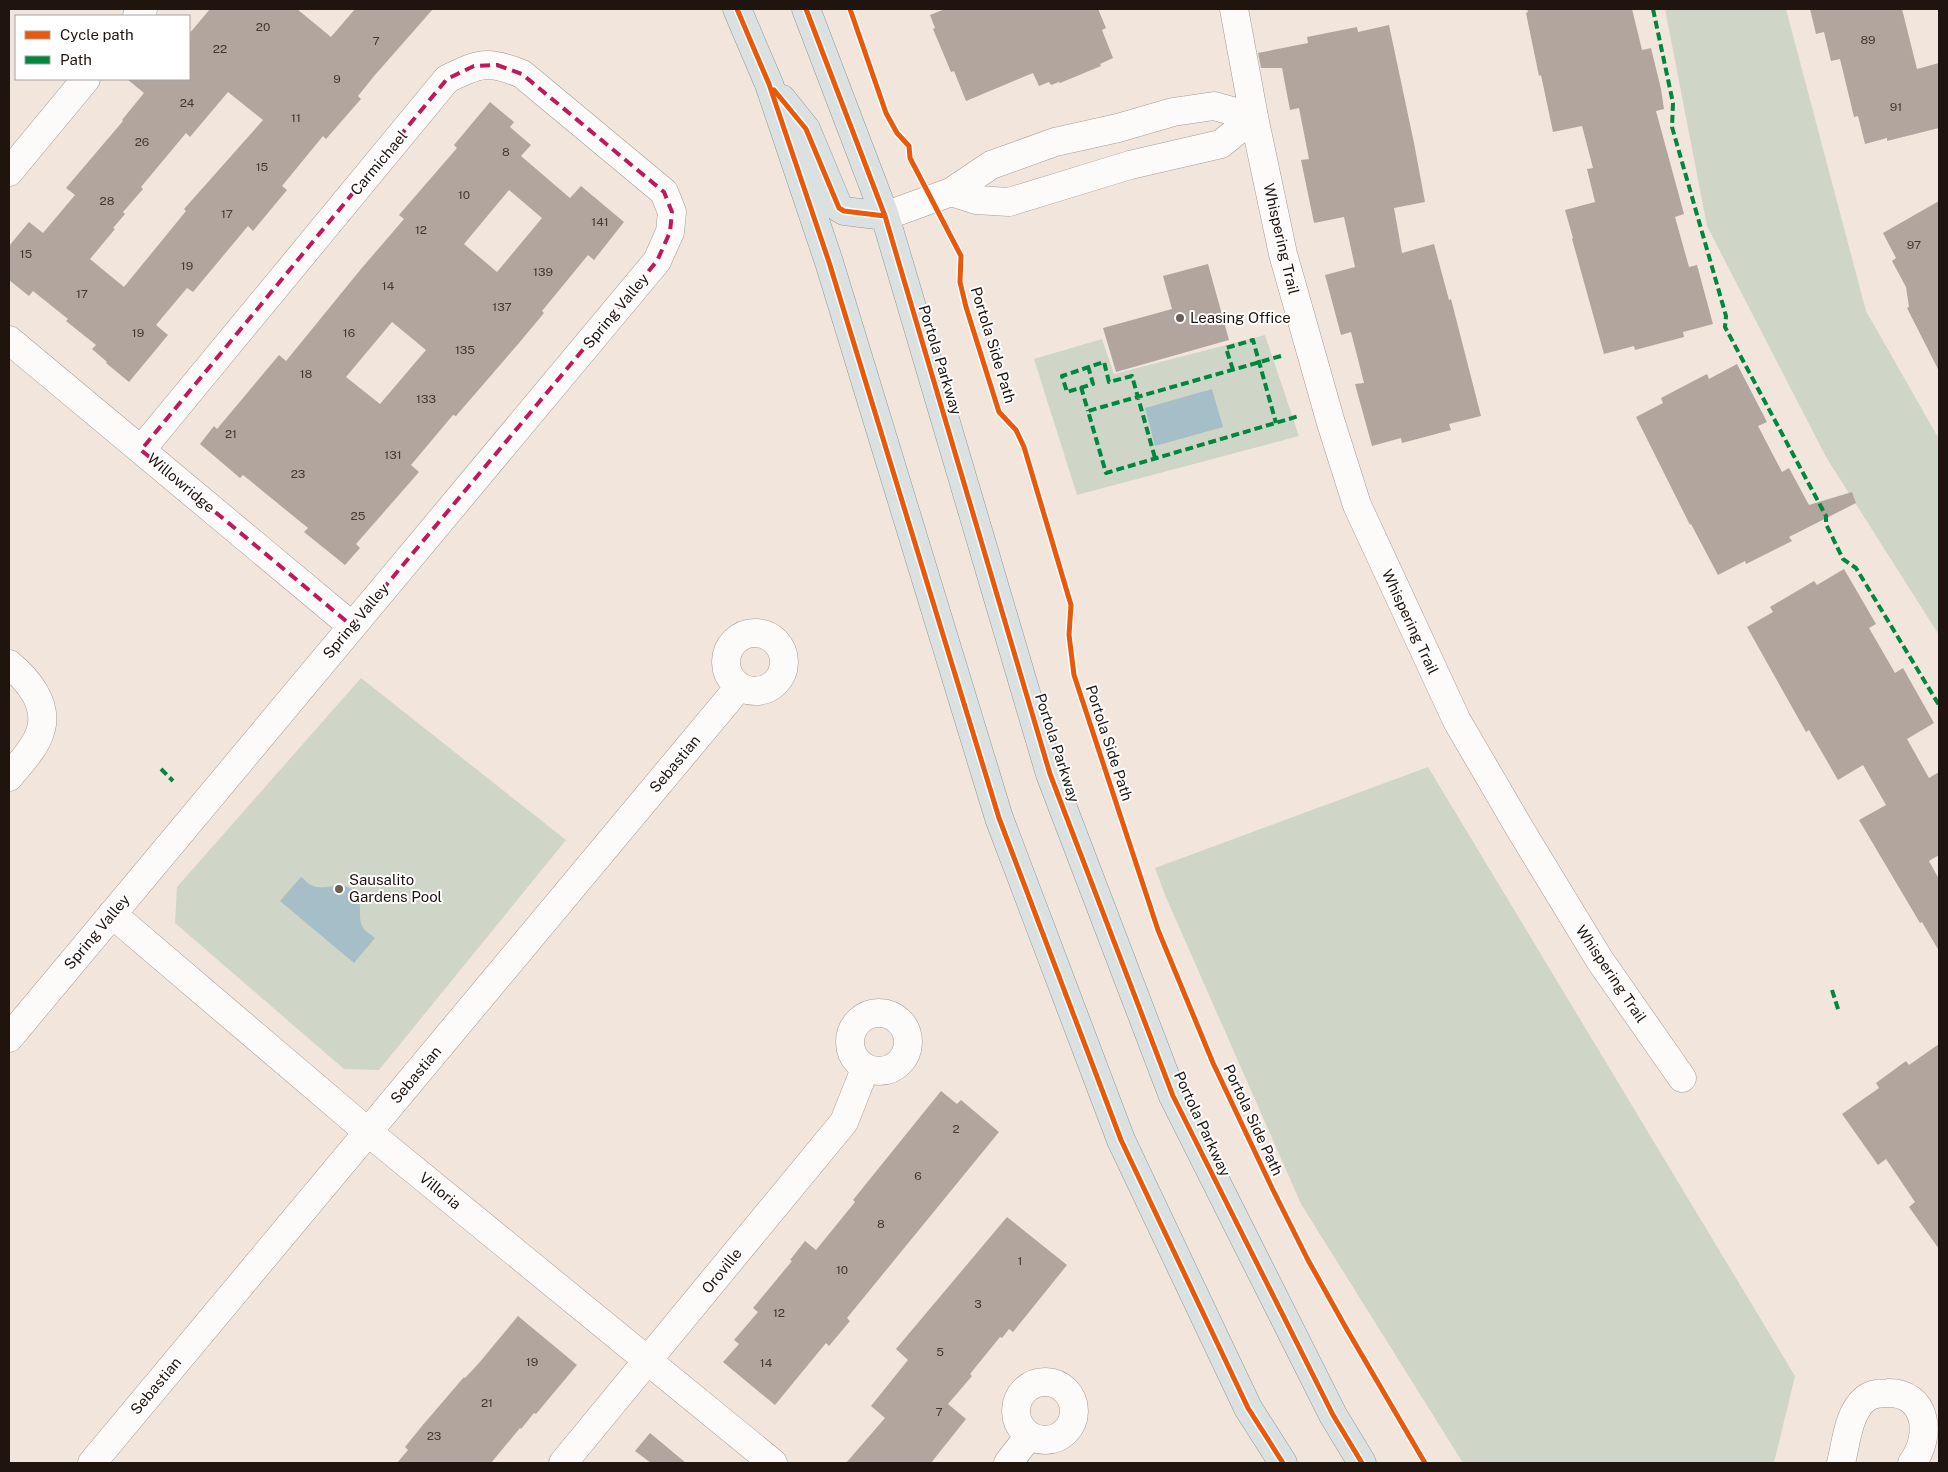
<svg xmlns="http://www.w3.org/2000/svg" width="1948" height="1472" font-family="'Public Sans',sans-serif">
<style>
.green{fill:#cfd6c7}
.water{fill:#a6bec8}
.building{fill:#b1a59e;fill-rule:evenodd}
.lines{fill:none;stroke-linecap:round;stroke-linejoin:round}
.minor-casing{stroke:#a69b94;stroke-width:29}
.tertiary-casing{stroke:#a69b94;stroke-width:29}
.primary-casing{stroke:#929994;stroke-width:29}
.minor{stroke:#fdfbfa;stroke-width:28}
.tertiary{stroke:#fdfbfa;stroke-width:28}
.primary{stroke:#dbe1e0;stroke-width:28}
.quiet{stroke:#00873e;stroke-width:4;stroke-dasharray:8 4;stroke-linecap:butt}
.cycleway-casing{stroke:#fff;stroke-width:8}
.cycleway{stroke:#e8590c;stroke-width:5}
.marked{fill:none;stroke:#c2185b;stroke-width:4;stroke-dasharray:10 6;stroke-linejoin:round}
.poi-dot{fill:#6a5e56;stroke:#fff;stroke-width:2}
.labels{text-anchor:middle;stroke-width:4;stroke-linejoin:round;paint-order:stroke}
.number-label{font-size:12px;fill:#443932}
.street-label{font-size:15px;fill:#20150e;stroke:#fff}
.poi-label{font-size:15px;fill:#20150e;stroke:#fff;text-anchor:start}
</style>
<rect width="100%" height="100%" fill="#f2e5dc"/>
<!-- green -->
<path class="green" d="M1665,9H1786L1866,311L1939,439V635L1826,457L1707,226Z
M1265,335L1299,436L1077,495L1034,359L1102,339L1114,374Z
M361,678L566,840L379,1070L344,1069L175,923L177,887Z
M1428,767L1795,1376L1774,1463H1463L1301,1204L1165,895L1155,868Z"/>
<!-- water -->
<path class="water" d="M1212,389L1223,427L1155,446L1145,408Z
M301,877C306,881 310,886 317,887C331,889 342,881 354,891C365,901 356,917 363,928C366,932 372,935 375,938L354,963L280,901Z"/>
<!-- building -->
<path class="building" d="M210,9H297L331,37L355,9H433L375,75L358,96L361,99L326,139L323,136L282,186L287,190L253,231L248,226L193,292L187,288L156,325L168,335L129,382L106,363L107,362L92,349L96,345L66,321L68,319L33,291L29,296L9,280V246L29,222L43,233L75,195L66,188L123,121L122,120L144,93L127,79H189V34ZM228,92L263,120L184,209L186,211L124,287L90,259L115,229L113,228L125,214L123,212L143,189L141,187L186,133L190,137Z
M945,9H1098L1106,28L1102,30L1113,58L1100,64L1101,66L1060,83L1059,82L1051,85L1049,82L1039,86L1033,73L966,101L954,71L951,72L933,29L935,28L930,15Z
M1527,9H1632L1642,50L1651,48L1661,89L1664,109L1656,111L1684,214L1675,217L1689,267L1697,265L1713,324L1683,332L1684,337L1635,350L1634,346L1604,354L1572,239L1573,238L1565,210L1595,202L1587,169L1593,168L1582,126L1553,132L1541,75L1539,76L1526,13L1528,12Z
M1810,9H1902L1917,69L1939,63V128L1887,141V138L1865,144L1858,116L1854,117L1840,59L1831,61L1824,32L1816,34Z
M1389,25L1414,143L1425,202L1394,208L1402,253L1434,244L1449,300L1451,299L1481,416L1449,424L1451,430L1402,443L1401,438L1372,446L1355,384L1364,383L1351,332L1341,335L1325,275L1355,267L1344,217L1314,223L1301,160L1309,159L1299,108L1290,110L1282,68H1261L1258,53L1308,43L1307,37L1357,27L1358,32Z
M490,102L514,122L510,127L531,145L521,156L570,198L581,186L624,222L594,260L588,255L542,311L544,313L519,343L456,416L453,415L411,465L419,472L356,544L360,548L345,565L304,532L308,528L243,475L240,478L200,444L214,426L217,429L279,355L286,361L361,269L404,219L399,215L457,148L454,145ZM509,190L542,218L497,272L464,244ZM392,322L426,350L380,404L346,377Z
M1939,201V371L1907,308L1909,307L1906,287L1892,261L1896,258L1883,233Z
M1208,264L1229,340L1116,372L1103,328L1172,309L1163,276Z
M1737,364L1767,422L1758,426L1782,472L1789,468L1809,505L1852,492L1856,503L1789,537L1792,541L1746,564L1745,561L1718,575L1691,524L1690,525L1636,417L1663,403L1661,398L1707,374L1709,379Z
M1844,569L1876,624L1869,628L1895,673L1903,668L1934,723L1907,739L1929,778L1939,772V855L1929,861L1939,879V951L1922,922L1920,923L1859,820L1886,805L1863,765L1838,780L1809,730L1806,732L1747,627L1773,612L1770,607L1814,581L1817,585Z
M1939,1044V1249L1909,1207L1915,1202L1886,1159L1878,1165L1842,1114L1879,1088L1876,1083L1906,1061L1909,1065Z
M941,1091L957,1104L961,1100L999,1132L847,1318L850,1321L829,1346L826,1343L775,1405L723,1362L739,1344L734,1340L758,1312L753,1308L792,1261L790,1260L805,1241L816,1250L855,1202L853,1200Z
M1007,1217L1067,1265L1013,1332L1009,1329L1002,1338L1000,1337L970,1374L972,1376L948,1404L966,1419L931,1463H846L885,1418L871,1406L908,1360L896,1349Z
M518,1316L577,1365L536,1414L534,1413L521,1429L520,1428L491,1463H397L408,1450L405,1447L422,1426L464,1377L465,1378L479,1363Z
M650,1433L686,1463H651L635,1451Z"/>
<g class="lines">
<!-- minor casing -->
<g class="minor-casing">
<path id="minor" d="M1234,9L1254,117L1283,254L1331,423L1357,505L1457,721L1520,829L1599,959L1682,1078
M137,16L143,9
M9,172L86,79
M951,192L976,200L1009,202L1130,165L1221,144L1254,117
M885,216L951,192L991,165L1055,142L1118,128L1173,112L1214,106L1254,117
M9,340L352,626
M726 662a29 29 0 1 1 58 0a29 29 0 1 1-58 0Z
M9,664C27,679 48,703 41,729C36,748 20,763 9,777
M112,914L368,1132L773,1463
M850 1042a29 29 0 1 1 58 0a29 29 0 1 1-58 0Z
M9,1038L657,261L670,232L672,212L664,192L522,74C488,60 479,63 447,79L141,450
M1016 1411a29 29 0 1 1 58 0a29 29 0 1 1-58 0Z
M92,1463L739,687
M563,1463L844,1122L865,1069
M1008,1463L1029,1436"/>
</g>
<!-- tertiary casing -->
<g class="tertiary-casing">
<path id="tertiary" d="M1841,1463C1846,1444 1848,1413 1865,1399C1871,1394 1879,1393 1887,1393C1928,1392 1932,1437 1912,1463"/>
</g>
<!-- primary casing -->
<g class="primary-casing">
<path id="primary" d="M737,9L769,84L829,262L999,818L1121,1140L1248,1408L1283,1463
M806,9L885,216L1050,774L1173,1096L1333,1415L1362,1463
M782,99L806,129L839,208L844,211L885,216"/>
</g>
<!-- minor -->
<use href="#minor" class="minor"/>
<!-- tertiary -->
<use href="#tertiary" class="tertiary"/>
<!-- primary -->
<use href="#primary" class="primary"/>
<!-- quiet -->
<path class="quiet" d="M1653,9L1673,103L1672,127L1726,316L1725,327L1826,516V524L1843,559L1856,568L1939,705
M1281,356L1088,411L1106,473L1299,416
M1088,366L1093,384L1067,392L1062,376L1104,362L1109,382L1132,376L1155,458
M1233,370L1226,348L1253,340L1276,423
M1081,387L1088,411
M161,769L173,781
M1832,990L1839,1012"/>
<!-- cycleway casing -->
<g class="cycleway-casing">
<path id="cycleway" d="M737,9L769,84L829,262L999,818L1121,1140L1248,1408L1283,1463
M806,9L885,216L1050,774L1173,1096L1333,1415L1362,1463
M850,9L886,113L897,133L909,146L910,158L961,256L960,282L966,307L999,412L1016,430L1024,447L1071,605L1069,635L1074,675L1158,930L1213,1063L1272,1188L1308,1260L1346,1328L1425,1463
M774,90L806,129L839,208L844,211L885,216"/>
</g>
<!-- cycleway -->
<use href="#cycleway" class="cycleway"/>
</g>
<!-- marked area -->
<path class="marked" d="M497,65L522,74L664,192L672,212L670,232L657,261L352,626L141,450L447,79L474,66Z"/>
<!-- markers -->
<g class="poi-dot">
<circle cx="1180" cy="318" r="5"/>
<circle cx="339" cy="889" r="5"/>
</g>
<g class="labels">
<!-- number labels -->
<g class="number-label">
<text x="263" y="31">20</text>
<text x="1868" y="44">89</text>
<text x="376" y="45">7</text>
<text x="220" y="53">22</text>
<text x="337" y="83">9</text>
<text x="187" y="107">24</text>
<text x="1896" y="111">91</text>
<text x="296" y="122">11</text>
<text x="142" y="146">26</text>
<text x="506" y="156">8</text>
<text x="262" y="171">15</text>
<text x="464" y="199">10</text>
<text x="107" y="205">28</text>
<text x="227" y="218">17</text>
<text x="600" y="226">141</text>
<text x="421" y="234">12</text>
<text x="1914" y="249">97</text>
<text x="26" y="258">15</text>
<text x="187" y="270">19</text>
<text x="543" y="276">139</text>
<text x="388" y="290">14</text>
<text x="82" y="298">17</text>
<text x="502" y="311">137</text>
<text x="138" y="337">19</text>
<text x="349" y="337">16</text>
<text x="465" y="354">135</text>
<text x="306" y="378">18</text>
<text x="426" y="403">133</text>
<text x="231" y="438">21</text>
<text x="393" y="459">131</text>
<text x="298" y="478">23</text>
<text x="358" y="520">25</text>
<text x="956" y="1133">2</text>
<text x="918" y="1180">6</text>
<text x="881" y="1228">8</text>
<text x="1020" y="1265">1</text>
<text x="842" y="1274">10</text>
<text x="978" y="1308">3</text>
<text x="779" y="1317">12</text>
<text x="940" y="1356">5</text>
<text x="532" y="1366">19</text>
<text x="766" y="1367">14</text>
<text x="487" y="1407">21</text>
<text x="939" y="1416">7</text>
<text x="434" y="1440">23</text>
</g>
<!-- street labels -->
<g class="street-label">
<text transform="translate(379 163) rotate(-50)" y="5">Carmichael</text>
<text transform="translate(1281 239) rotate(77)" y="5">Whispering Trail</text>
<text transform="translate(616 311) rotate(-50)" y="5">Spring Valley</text>
<text transform="translate(993 345) rotate(73)" y="5">Portola Side Path</text>
<text transform="translate(940 360) rotate(73)" y="5">Portola Parkway</text>
<text transform="translate(181 483) rotate(40)" y="5">Willowridge</text>
<text transform="translate(356 621) rotate(-50)" y="5">Spring Valley</text>
<text transform="translate(1410 622) rotate(65)" y="5">Whispering Trail</text>
<text transform="translate(1109 743) rotate(72)" y="5">Portola Side Path</text>
<text transform="translate(1057 748) rotate(72)" y="5">Portola Parkway</text>
<text transform="translate(675 764) rotate(-50)" y="5">Sebastian</text>
<text transform="translate(97 932) rotate(-50)" y="5">Spring Valley</text>
<text transform="translate(1611 974) rotate(56)" y="5">Whispering Trail</text>
<text transform="translate(416 1075) rotate(-50)" y="5">Sebastian</text>
<text transform="translate(1253 1120) rotate(65)" y="5">Portola Side Path</text>
<text transform="translate(1202 1124) rotate(65)" y="5">Portola Parkway</text>
<text transform="translate(440 1191) rotate(39)" y="5">Villoria</text>
<text transform="translate(722 1271) rotate(-51)" y="5">Oroville</text>
<text transform="translate(156 1386) rotate(-50)" y="5">Sebastian</text>
</g>
<!-- poi labels -->
<g class="poi-label">
<text x="1190" y="323">Leasing Office</text>
<text x="349" y="885">Sausalito<tspan x="349" dy="17">Gardens Pool</tspan></text>
</g>
</g>
<!-- border -->
<rect width="1948" height="1472" fill="none" stroke="#20150e" stroke-width="20"/>
<!-- legend -->
<rect x="15" y="15" width="175" height="65" fill="#ffffff" stroke="#a6a19f"/>
<rect x="25" y="31" width="25" height="8" fill="#e8590c" stroke="#a6a19f"/>
<text x="60" y="40" font-size="15" fill="#20150e">Cycle path</text>
<rect x="25" y="56" width="25" height="8" fill="#00873e" stroke="#a6a19f"/>
<text x="60" y="65" font-size="15" fill="#20150e">Path</text>
</svg>
